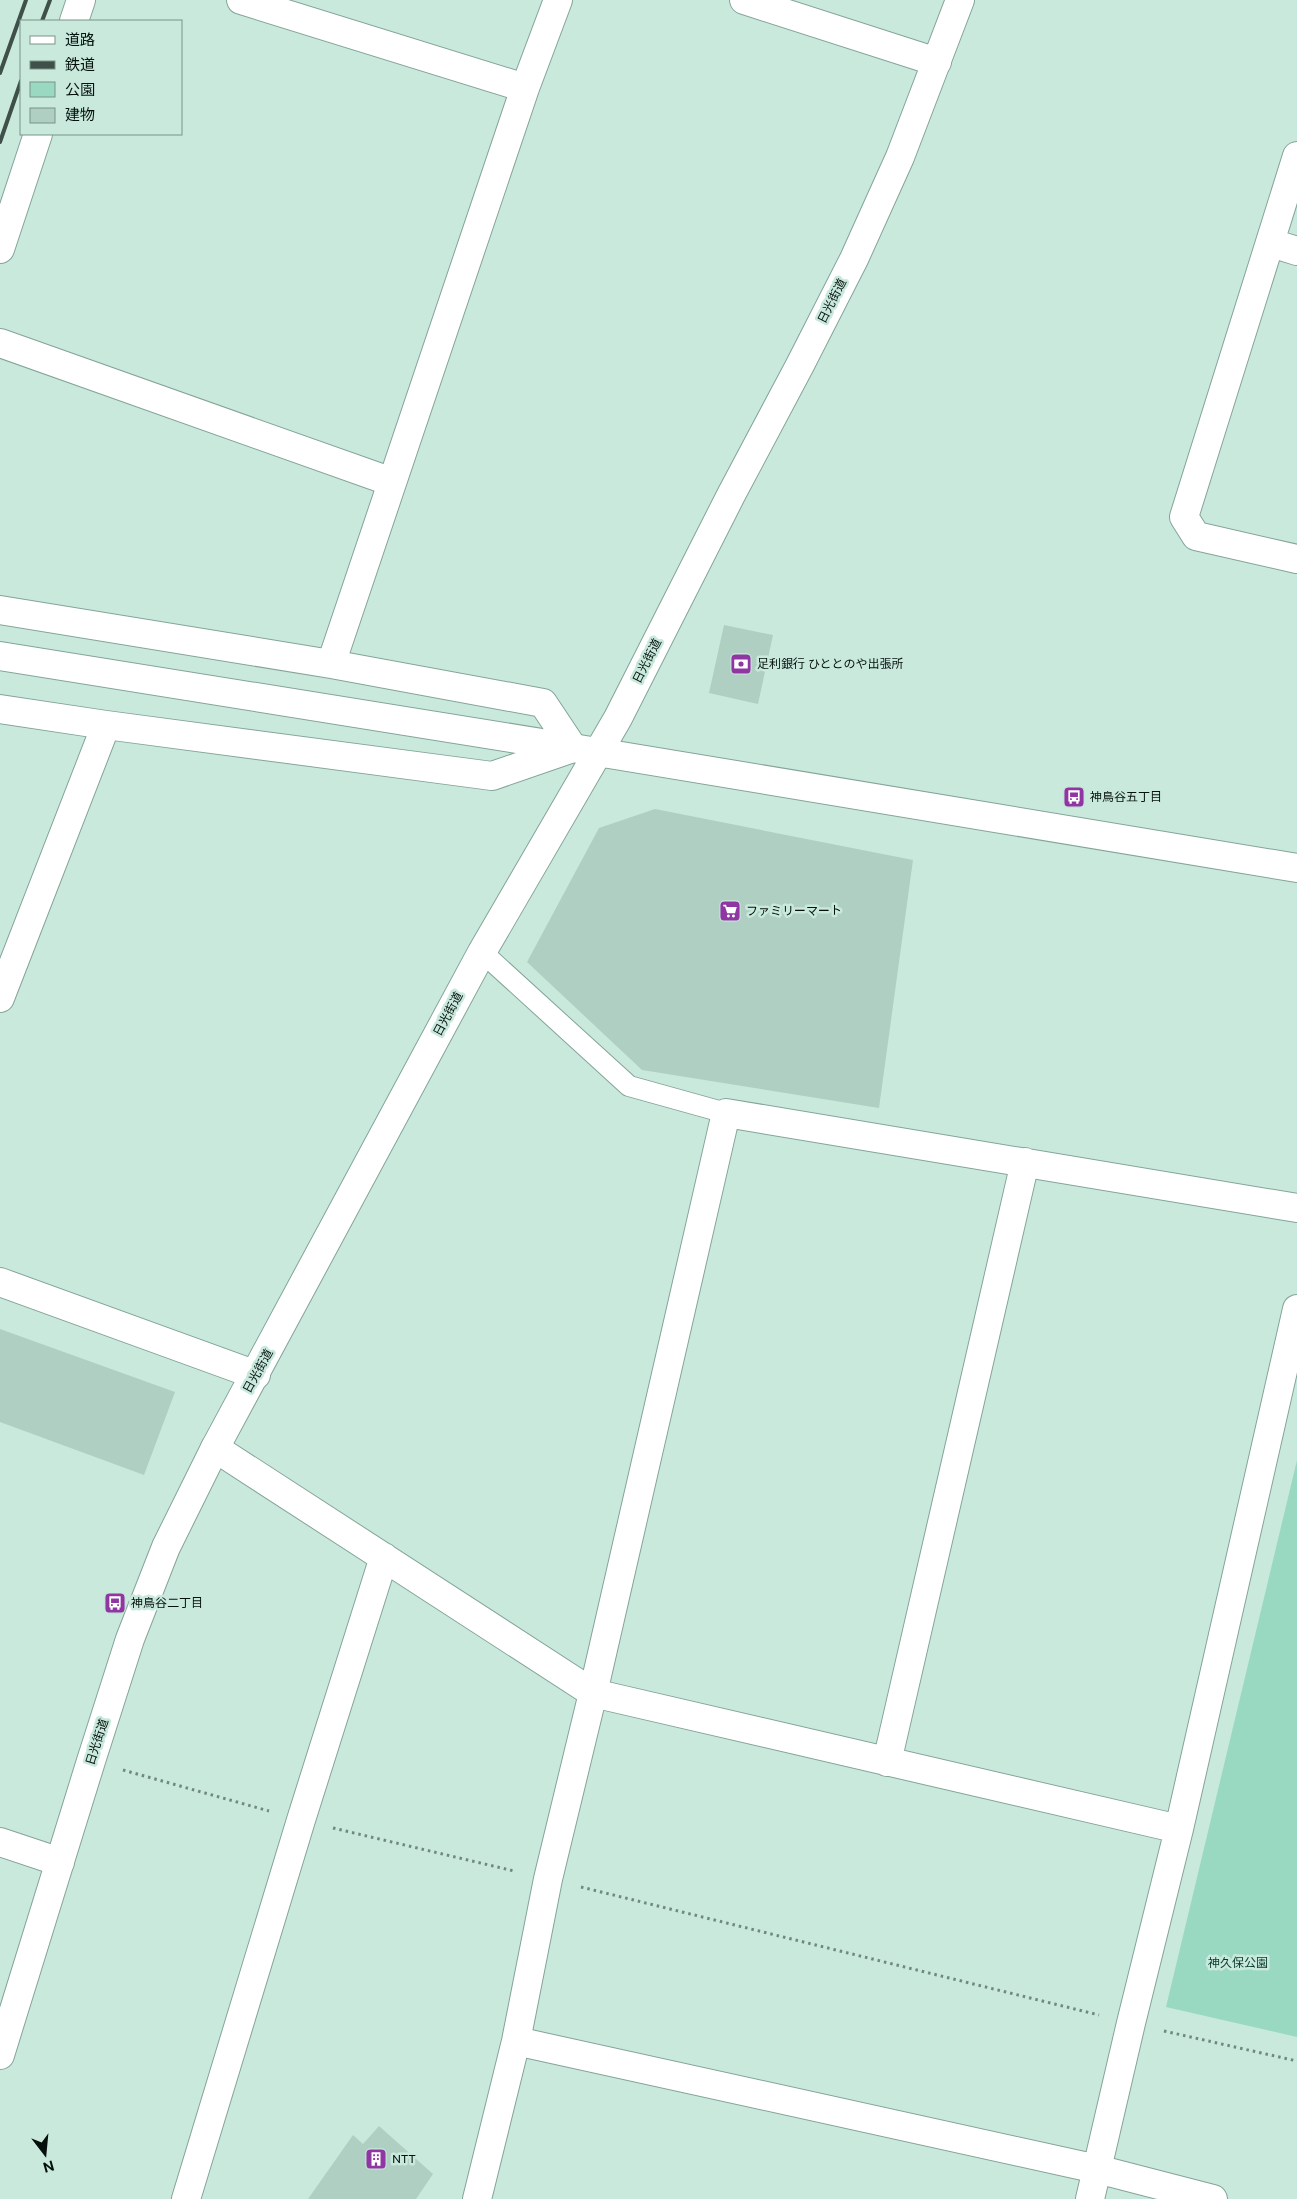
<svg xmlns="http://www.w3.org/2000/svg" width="1297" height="2199" font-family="'Public Sans','Noto Sans JP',sans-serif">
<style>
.green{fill:#99d9c2}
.building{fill:#afcfc3}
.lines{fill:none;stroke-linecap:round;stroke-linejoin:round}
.lane-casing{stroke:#85a499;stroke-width:22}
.street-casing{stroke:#85a499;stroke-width:30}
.secondary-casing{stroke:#85a499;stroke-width:30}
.path{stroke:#71887f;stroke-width:3;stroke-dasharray:2.5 4;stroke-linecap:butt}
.lane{stroke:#fff;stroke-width:20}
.street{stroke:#fff;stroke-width:28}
.secondary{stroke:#fff;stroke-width:28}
.rail{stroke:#3e5049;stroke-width:4}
.labels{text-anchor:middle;stroke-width:5;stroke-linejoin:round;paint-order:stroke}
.street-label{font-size:12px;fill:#06110d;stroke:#c8e9dc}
.poi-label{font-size:12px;fill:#06110d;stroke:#c8e9dc;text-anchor:start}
.park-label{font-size:12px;fill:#083a2d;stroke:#c8e9dc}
</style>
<rect width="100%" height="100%" fill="#c8e9dc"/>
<!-- green -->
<path class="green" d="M1297,1460V2037L1166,2007Z"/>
<!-- building -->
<path class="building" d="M724,625L773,635L758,704L709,693Z
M655,809L913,860L879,1108L642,1070L527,962L599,828Z
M0,1329L175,1392L144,1475L0,1422Z
M379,2126L433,2174L416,2199H308L353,2135L363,2144Z"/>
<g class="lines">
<!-- lane casing -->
<g class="lane-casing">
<path id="lane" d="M482,952L629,1086L726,1113"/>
</g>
<!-- street casing -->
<g class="street-casing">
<path id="street" d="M241,0L525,88
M744,0L937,62
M74,21L81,0
M1297,156L1184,517L1196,536L1297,559
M1271,243L1297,251
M0,249L38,134
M0,343L392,482
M0,610L331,664L543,703L573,748L492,776L106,725L0,709
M331,664L525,88L558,0
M0,998L106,725
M0,1282L256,1375
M215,1448L593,1693L1179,1829
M887,1762L1025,1162
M0,1842L60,1862
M516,2041L1097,2169L1213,2199
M186,2199L301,1820L384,1557
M477,2199L516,2041L548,1879L593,1693L726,1113L1297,1208
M1090,2199L1131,2023L1179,1829L1297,1309"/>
</g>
<!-- secondary casing -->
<g class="secondary-casing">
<path id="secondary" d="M0,656L573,748L1297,868
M0,2055L91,1761L130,1639L166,1547L215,1448L482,952L618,718L731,495L800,365L854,259L900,157L960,0"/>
</g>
<!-- path -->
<path class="path" d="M123,1770L269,1811
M333,1828L514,1871
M581,1887L1099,2015
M1164,2031L1297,2061"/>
<!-- lane -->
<use href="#lane" class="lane"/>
<!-- street -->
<use href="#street" class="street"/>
<!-- secondary -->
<use href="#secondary" class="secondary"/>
<!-- rail -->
<path class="rail" d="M42,21L50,0
M0,73L26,0
M0,142L21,81"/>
</g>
<!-- icons -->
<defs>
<g id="bank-square" transform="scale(1.125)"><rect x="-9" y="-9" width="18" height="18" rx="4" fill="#8f36a2" stroke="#c8e9dc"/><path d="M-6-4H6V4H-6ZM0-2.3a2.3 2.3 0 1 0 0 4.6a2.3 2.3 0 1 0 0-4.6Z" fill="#fff"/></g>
<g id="bus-square" transform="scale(1.125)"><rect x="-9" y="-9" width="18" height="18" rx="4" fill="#8f36a2" stroke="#c8e9dc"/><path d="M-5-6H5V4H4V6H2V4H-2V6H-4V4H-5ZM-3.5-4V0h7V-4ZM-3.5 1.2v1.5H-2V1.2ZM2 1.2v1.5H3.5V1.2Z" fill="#fff"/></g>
<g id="supermarket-square" transform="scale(1.125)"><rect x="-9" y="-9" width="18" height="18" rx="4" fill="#8f36a2" stroke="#c8e9dc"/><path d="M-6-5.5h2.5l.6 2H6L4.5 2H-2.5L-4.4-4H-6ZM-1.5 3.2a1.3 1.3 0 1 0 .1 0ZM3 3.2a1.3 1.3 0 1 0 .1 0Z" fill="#fff"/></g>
<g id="building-square" transform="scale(1.125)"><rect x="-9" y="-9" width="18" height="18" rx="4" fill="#8f36a2" stroke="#c8e9dc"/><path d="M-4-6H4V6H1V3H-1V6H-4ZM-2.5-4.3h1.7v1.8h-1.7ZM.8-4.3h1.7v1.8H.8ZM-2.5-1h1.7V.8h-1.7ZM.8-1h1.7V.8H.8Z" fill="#fff"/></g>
</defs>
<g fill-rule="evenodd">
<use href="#bank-square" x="741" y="664"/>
<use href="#bus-square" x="1074" y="797"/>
<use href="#supermarket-square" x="730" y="911"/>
<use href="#bus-square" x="115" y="1603"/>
<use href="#building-square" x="376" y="2159"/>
</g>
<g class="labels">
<!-- street labels -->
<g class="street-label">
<text transform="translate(832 301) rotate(-63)" y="4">日光街道</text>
<text transform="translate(647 661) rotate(-63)" y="4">日光街道</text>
<text transform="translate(448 1014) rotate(-62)" y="4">日光街道</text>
<text transform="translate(258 1371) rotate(-61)" y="4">日光街道</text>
<text transform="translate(97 1742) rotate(-72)" y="4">日光街道</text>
</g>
<!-- poi labels -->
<g class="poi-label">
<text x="757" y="668">足利銀行 ひととのや出張所</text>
<text x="1090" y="801">神鳥谷五丁目</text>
<text x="746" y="915">ファミリーマート</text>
<text x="131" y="1607">神鳥谷二丁目</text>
<text x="392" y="2163">NTT</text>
</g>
<!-- park labels -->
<g class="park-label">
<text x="1238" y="1967">神久保公園</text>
</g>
</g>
<!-- legend -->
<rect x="20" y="20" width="162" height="115" fill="#c8e9dc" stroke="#7a9389"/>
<rect x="30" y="36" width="25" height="8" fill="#ffffff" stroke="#7a9389"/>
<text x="65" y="45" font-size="15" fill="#06110d">道路</text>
<rect x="30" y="61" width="25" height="8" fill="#3e5049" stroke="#7a9389"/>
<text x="65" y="70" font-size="15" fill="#06110d">鉄道</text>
<rect x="30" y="82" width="25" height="15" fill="#99d9c2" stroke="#7a9389"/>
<text x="65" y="95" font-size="15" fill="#06110d">公園</text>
<rect x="30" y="108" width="25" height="15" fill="#afcfc3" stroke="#7a9389"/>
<text x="65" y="120" font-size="15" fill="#06110d">建物</text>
<!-- north arrow -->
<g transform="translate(45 2154) rotate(164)" stroke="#c8e9dc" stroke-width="4" paint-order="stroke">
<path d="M0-4L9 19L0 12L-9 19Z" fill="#06110d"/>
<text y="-8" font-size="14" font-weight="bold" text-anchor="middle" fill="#06110d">N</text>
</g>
</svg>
